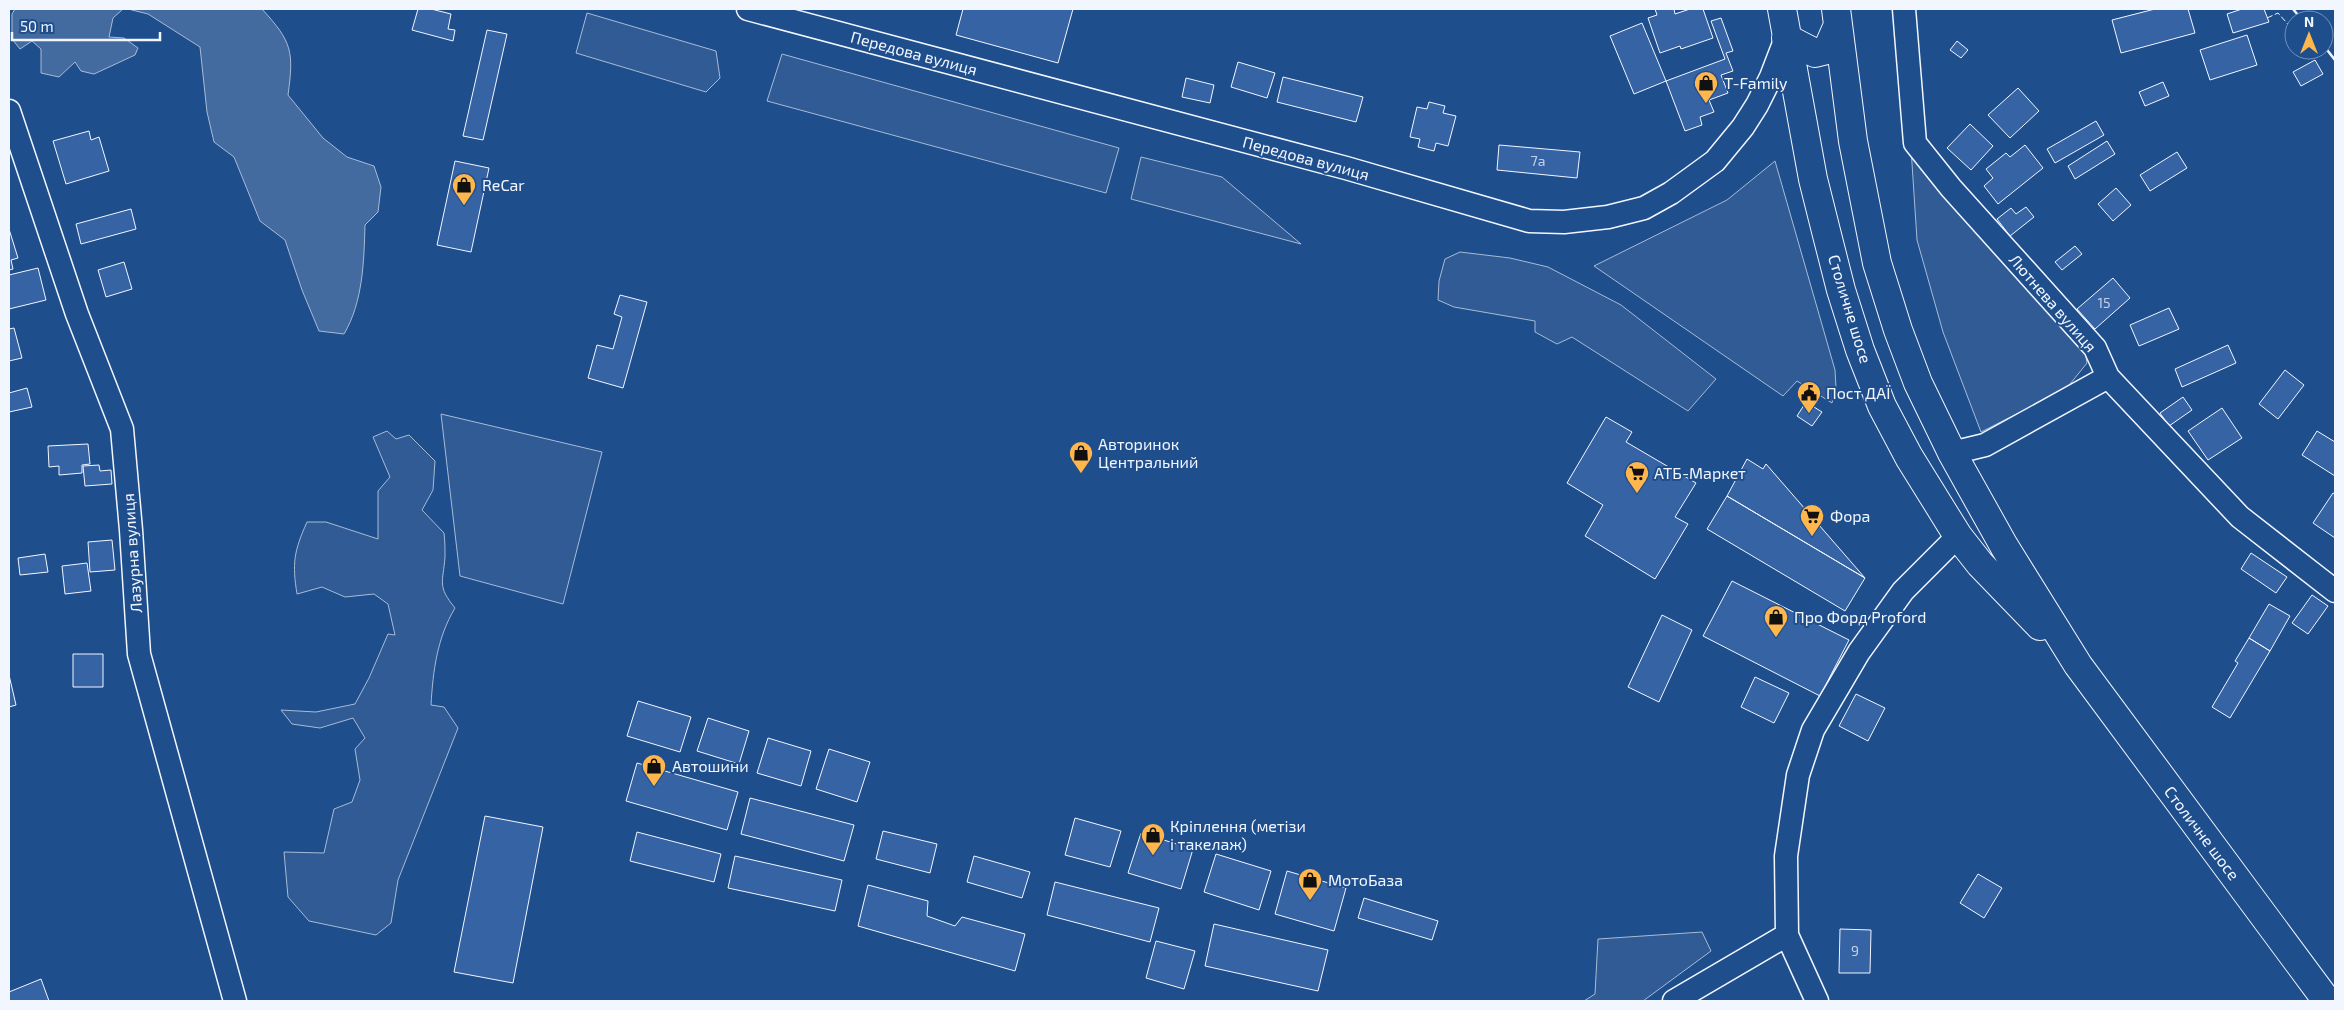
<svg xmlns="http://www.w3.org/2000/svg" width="2344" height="1010" font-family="'Exo 2',sans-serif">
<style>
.green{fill:#305b95;stroke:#a8bbd7}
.water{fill:#446ba0;stroke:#a8bbd7}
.building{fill:#3563a3;stroke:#f2f6ff}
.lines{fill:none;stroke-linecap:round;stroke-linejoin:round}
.minor-casing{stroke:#f2f6ff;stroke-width:25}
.major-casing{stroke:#f2f6ff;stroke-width:30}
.minor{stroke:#1f4e8c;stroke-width:22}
.major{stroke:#1f4e8c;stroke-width:28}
.fence{stroke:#f2f6ff;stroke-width:1;stroke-dasharray:6 2.5;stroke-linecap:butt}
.wall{stroke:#f2f6ff;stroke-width:2.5}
.labels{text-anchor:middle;stroke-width:4;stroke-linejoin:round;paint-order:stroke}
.number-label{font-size:14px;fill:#c3d1e8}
.street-label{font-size:16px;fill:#f2f6ff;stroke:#1f4e8c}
.poi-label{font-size:16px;fill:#f2f6ff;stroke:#1f4e8c;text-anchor:start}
</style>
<rect width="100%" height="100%" fill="#1f4e8c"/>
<!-- green -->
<path class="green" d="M587,13L716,51L720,78L706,92L576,53Z
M782,54L1119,148L1106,193L767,101Z
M1911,148L2081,329L2087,363L2066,389L1981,432L1943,332L1917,240Z
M1141,157L1222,177L1301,244L1131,199Z
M1775,161L1835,370L1836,388L1832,403L1797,381L1783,396L1594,266L1727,200Z
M1460,252L1510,258L1548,267L1621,305L1716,379L1688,411L1572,337L1557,344L1535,332V321L1454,307L1438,300L1439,281L1445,259Z
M441,414L602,452L563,604L460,576Z
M387,431L396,439L409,435L435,461L433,490L422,510L444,533C445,541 445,549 445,557C443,583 437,586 455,608C437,638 433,671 431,705L444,707L458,728L398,880L391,923L376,935L309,921L288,897L284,852L324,853L334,809L352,802L360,780L355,749L365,738L353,718L320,728L292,724L281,710L316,712L355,704L369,678L388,634L395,635L388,604L374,594L345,597L322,587L297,594C292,563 294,551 307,522H326L378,539V491L390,477L373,437Z
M1702,932L1711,951L1643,1001H1584L1595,994L1598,939Z"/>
<!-- water -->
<path class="water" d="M15,9H123L113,18L109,37L124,38L138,48L135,55L94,74L81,71L75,62L59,77L41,73V49L32,41L20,49L12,39V14Z
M128,9H262C292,42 294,51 288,95L323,138L347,157L374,166L381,187L378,212L365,225C364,261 363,302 344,334L319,331L302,290L285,240L260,221L234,157L214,142L207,112L200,47L148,14Z"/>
<!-- building -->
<path class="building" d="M418,9H431L451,14L448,29L455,30L453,41L412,30Z
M963,9H1073L1058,63L956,35Z
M1655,9H1674L1675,14L1690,9H1703L1713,38L1681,49L1680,46L1660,53L1648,18L1657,15Z
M2155,9H2188L2195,33L2121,53L2112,20Z
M2242,9H2264L2269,22L2233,33L2227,14Z
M1721,18L1733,51L1726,53L1733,71L1721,75L1728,93L1709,100L1714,112L1700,117L1702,125L1685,131L1666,81L1725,59L1711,21Z
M1642,23L1666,81L1634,94L1610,36Z
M487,30L507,34L483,140L463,136Z
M2247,35L2257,65L2210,80L2200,50Z
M1957,41L1968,50L1961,58L1950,50Z
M2315,60L2323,74L2301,86L2293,72Z
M1238,62L1275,73L1267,98L1231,87Z
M1283,77L1363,97L1356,122L1277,102Z
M1186,78L1214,85L1210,103L1182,97Z
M2163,82L2169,96L2145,106L2139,92Z
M2018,88L2039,111L2010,138L1988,115Z
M1429,102L1445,106L1443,113L1456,116L1448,146L1436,143L1434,151L1418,147L1420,139L1410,137L1417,107L1427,109Z
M2096,121L2104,135L2055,163L2047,149Z
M1970,124L1993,146L1971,170L1947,148Z
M89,131L91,140L99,137L109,171L66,184L53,141Z
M2107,141L2115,154L2075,179L2068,166Z
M1499,145L1580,152L1577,178L1497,170Z
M2025,145L2043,168L1998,204L1984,186L1993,178L1986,169L2006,153L2010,157Z
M2177,152L2187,168L2150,191L2140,175Z
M455,161L489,168L471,252L437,245Z
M2116,188L2131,205L2113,221L2098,204Z
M2026,207L2034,217L2010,236L1997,219L2011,208L2016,214Z
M131,209L136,229L81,244L76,224Z
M9,229L18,258L11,260L13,269L9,270Z
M2075,246L2082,254L2062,270L2055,262Z
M124,262L132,289L106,297L98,270Z
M38,268L46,300L9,309V275Z
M2113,278L2130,298L2095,329L2077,309Z
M620,295L647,302L623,388L588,378L597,345L613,349L622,317L614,314Z
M2169,308L2179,329L2139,346L2130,325Z
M14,328L22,358L9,361V329Z
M2228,345L2236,363L2182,387L2175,369Z
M2285,370L2304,385L2278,419L2259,404Z
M27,388L32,407L9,412V393Z
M2183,397L2192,410L2169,426L2160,413Z
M1806,402L1822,412L1812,426L1797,416Z
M2222,408L2242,438L2208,460L2188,431Z
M1606,417L1632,432L1626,442L1696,483L1675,517L1688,524L1655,579L1585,536L1603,505L1567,483Z
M2317,431L2335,442V476L2302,455Z
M88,444L90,464L82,465V473L59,475V466L49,467L48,446Z
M1747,459L1763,469L1766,464L1865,578L1727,496Z
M99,465L100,471L111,470L112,484L85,486L83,466Z
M2333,493L2335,494V538L2313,523Z
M1727,496L1865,578L1845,611L1707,529Z
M112,540L115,570L90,572L88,542Z
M2251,553L2287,577L2276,593L2241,569Z
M45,554L48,572L20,575L18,558Z
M87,563L91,591L65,594L62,566Z
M1732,581L1849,640L1820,696L1703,636Z
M2312,595L2328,606L2308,634L2292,623Z
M2269,604L2290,616L2270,651L2249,638Z
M1662,615L1692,630L1659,702L1628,687Z
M2249,638L2270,651L2230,718L2212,707L2238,663L2235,661Z
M73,654H103V687H73Z
M9,675L16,705L9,707Z
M1755,677L1789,693L1774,723L1741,707Z
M1856,694L1885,708L1868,741L1839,726Z
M638,701L691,717L680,752L627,736Z
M708,718L749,731L739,764L697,751Z
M768,738L811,751L801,786L757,773Z
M829,749L870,762L857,802L816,789Z
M637,763L738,792L727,830L626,801Z
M750,798L854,825L844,861L741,834Z
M485,816L543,827L513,983L454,972Z
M1075,818L1121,831L1110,867L1065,855Z
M883,831L937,844L930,873L876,859Z
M637,832L721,854L714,882L630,861Z
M1141,833L1193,849L1181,889L1128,873Z
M1216,854L1271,871L1259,910L1204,892Z
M735,856L842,880L835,911L728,888Z
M974,856L1030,872L1022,898L967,882Z
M1287,871L1346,888L1334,931L1275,914Z
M1978,874L2002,888L1984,918L1960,903Z
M1055,882L1159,908L1150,942L1047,915Z
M868,885L928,901L927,916L955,926L962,917L1025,934L1015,971L858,926Z
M1364,898L1438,921L1432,940L1358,918Z
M1214,924L1328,950L1318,991L1205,966Z
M1840,929L1871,930L1870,973H1839Z
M1156,941L1195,951L1184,989L1146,978Z
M41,979L49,1001H9V992Z"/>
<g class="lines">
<!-- minor casing -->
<g class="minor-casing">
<path id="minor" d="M748,9L1346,168L1529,221L1564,222L1608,217L1644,208L1671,193L1715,161L1743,127L1757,105L1771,77L1786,38
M1904,9L1915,143L1951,188L2095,348L2108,377L2240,517L2335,591
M9,111L77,314L122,429L131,530L139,654L235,1001
M1952,453L1985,445L2108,377
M1674,1001L1787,935
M1817,1001L1787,935L1786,856L1798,775L1813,730L1859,652L1903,591L1958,536"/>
</g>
<!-- major casing -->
<g class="major-casing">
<path id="major" d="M1782,9L1813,179L1826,231L1841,290L1860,350L1882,406L1909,457L1958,536L1980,564L2040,626
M1836,9L1853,141L1877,263L1898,330L1918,383L1952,453L2004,546L2078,665L2327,1001
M1786,38L1815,53L1827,50L1838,25"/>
</g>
<!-- minor -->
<use href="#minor" class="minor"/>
<!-- major -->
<use href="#major" class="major"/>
<!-- fence -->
<path class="fence" d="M2267,18L2278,13L2294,31
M2312,50L2317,55L2323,50"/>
<!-- wall -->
<path class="wall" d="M2293,9L2302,20
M2324,46L2335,60"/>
</g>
<!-- icons -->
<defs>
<g id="shop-pin" transform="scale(1.25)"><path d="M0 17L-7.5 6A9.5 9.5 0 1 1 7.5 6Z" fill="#ffb74d" stroke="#1f4e8c"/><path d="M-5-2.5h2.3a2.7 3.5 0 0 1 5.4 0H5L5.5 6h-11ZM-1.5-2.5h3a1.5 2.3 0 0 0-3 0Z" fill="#111"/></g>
<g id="civic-pin" transform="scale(1.25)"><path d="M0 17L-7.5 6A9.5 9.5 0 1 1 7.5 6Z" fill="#ffb74d" stroke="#1f4e8c"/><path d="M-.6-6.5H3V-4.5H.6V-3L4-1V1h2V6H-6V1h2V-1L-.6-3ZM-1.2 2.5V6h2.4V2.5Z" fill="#111"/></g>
<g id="supermarket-pin" transform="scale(1.25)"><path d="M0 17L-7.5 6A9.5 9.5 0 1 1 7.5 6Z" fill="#ffb74d" stroke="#1f4e8c"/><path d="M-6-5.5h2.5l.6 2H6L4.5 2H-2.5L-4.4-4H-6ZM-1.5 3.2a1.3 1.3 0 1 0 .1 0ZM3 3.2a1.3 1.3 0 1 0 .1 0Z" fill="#111"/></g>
</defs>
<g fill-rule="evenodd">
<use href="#shop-pin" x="1706" y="83"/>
<use href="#shop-pin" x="464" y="185"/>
<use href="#civic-pin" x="1809" y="393"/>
<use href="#shop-pin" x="1081" y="453"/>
<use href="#supermarket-pin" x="1637" y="473"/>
<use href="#supermarket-pin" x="1812" y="516"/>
<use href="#shop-pin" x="1776" y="617"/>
<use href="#shop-pin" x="654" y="766"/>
<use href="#shop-pin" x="1153" y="835"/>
<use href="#shop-pin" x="1310" y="880"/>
</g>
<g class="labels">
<!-- number labels -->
<g class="number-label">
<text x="1538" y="166">7а</text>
<text x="2104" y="308">15</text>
<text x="1855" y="956">9</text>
</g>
<!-- street labels -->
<g class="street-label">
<text transform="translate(914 53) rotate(15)" y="6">Передова вулиця</text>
<text transform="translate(1306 158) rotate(15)" y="6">Передова вулиця</text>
<text transform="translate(2053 303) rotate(49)" y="6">Лютнева вулиця</text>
<text transform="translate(1850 309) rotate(73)" y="6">Столичне шосе</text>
<text transform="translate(132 553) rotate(-94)" y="6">Лазурна вулиця</text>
<text transform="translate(2202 833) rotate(53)" y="6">Столичне шосе</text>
</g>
<!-- poi labels -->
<g class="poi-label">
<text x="1724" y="89">T-Family</text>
<text x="482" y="191">ReCar</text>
<text x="1826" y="399">Пост ДАЇ</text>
<text x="1098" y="450">Авторинок<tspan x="1098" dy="18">Центральний</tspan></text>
<text x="1654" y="479">АТБ-Маркет</text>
<text x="1830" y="522">Фора</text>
<text x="1794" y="623">Про Форд Proford</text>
<text x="672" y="772">Автошини</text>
<text x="1170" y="832">Кріплення (метізи<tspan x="1170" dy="18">і такелаж)</tspan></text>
<text x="1328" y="886">МотоБаза</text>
</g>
</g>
<!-- border -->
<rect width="2344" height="1010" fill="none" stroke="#f2f6ff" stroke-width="20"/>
<!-- north arrow -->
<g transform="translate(2309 35)"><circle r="24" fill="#1f4e8c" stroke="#7391ba"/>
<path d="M0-4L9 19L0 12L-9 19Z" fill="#ffb74d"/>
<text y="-8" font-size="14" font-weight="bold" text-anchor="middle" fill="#f2f6ff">N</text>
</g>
<!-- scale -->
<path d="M12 32v8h148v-8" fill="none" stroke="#f2f6ff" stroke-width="2.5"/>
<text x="20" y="32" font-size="15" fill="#f2f6ff" stroke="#1f4e8c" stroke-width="4" paint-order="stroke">50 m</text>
</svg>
